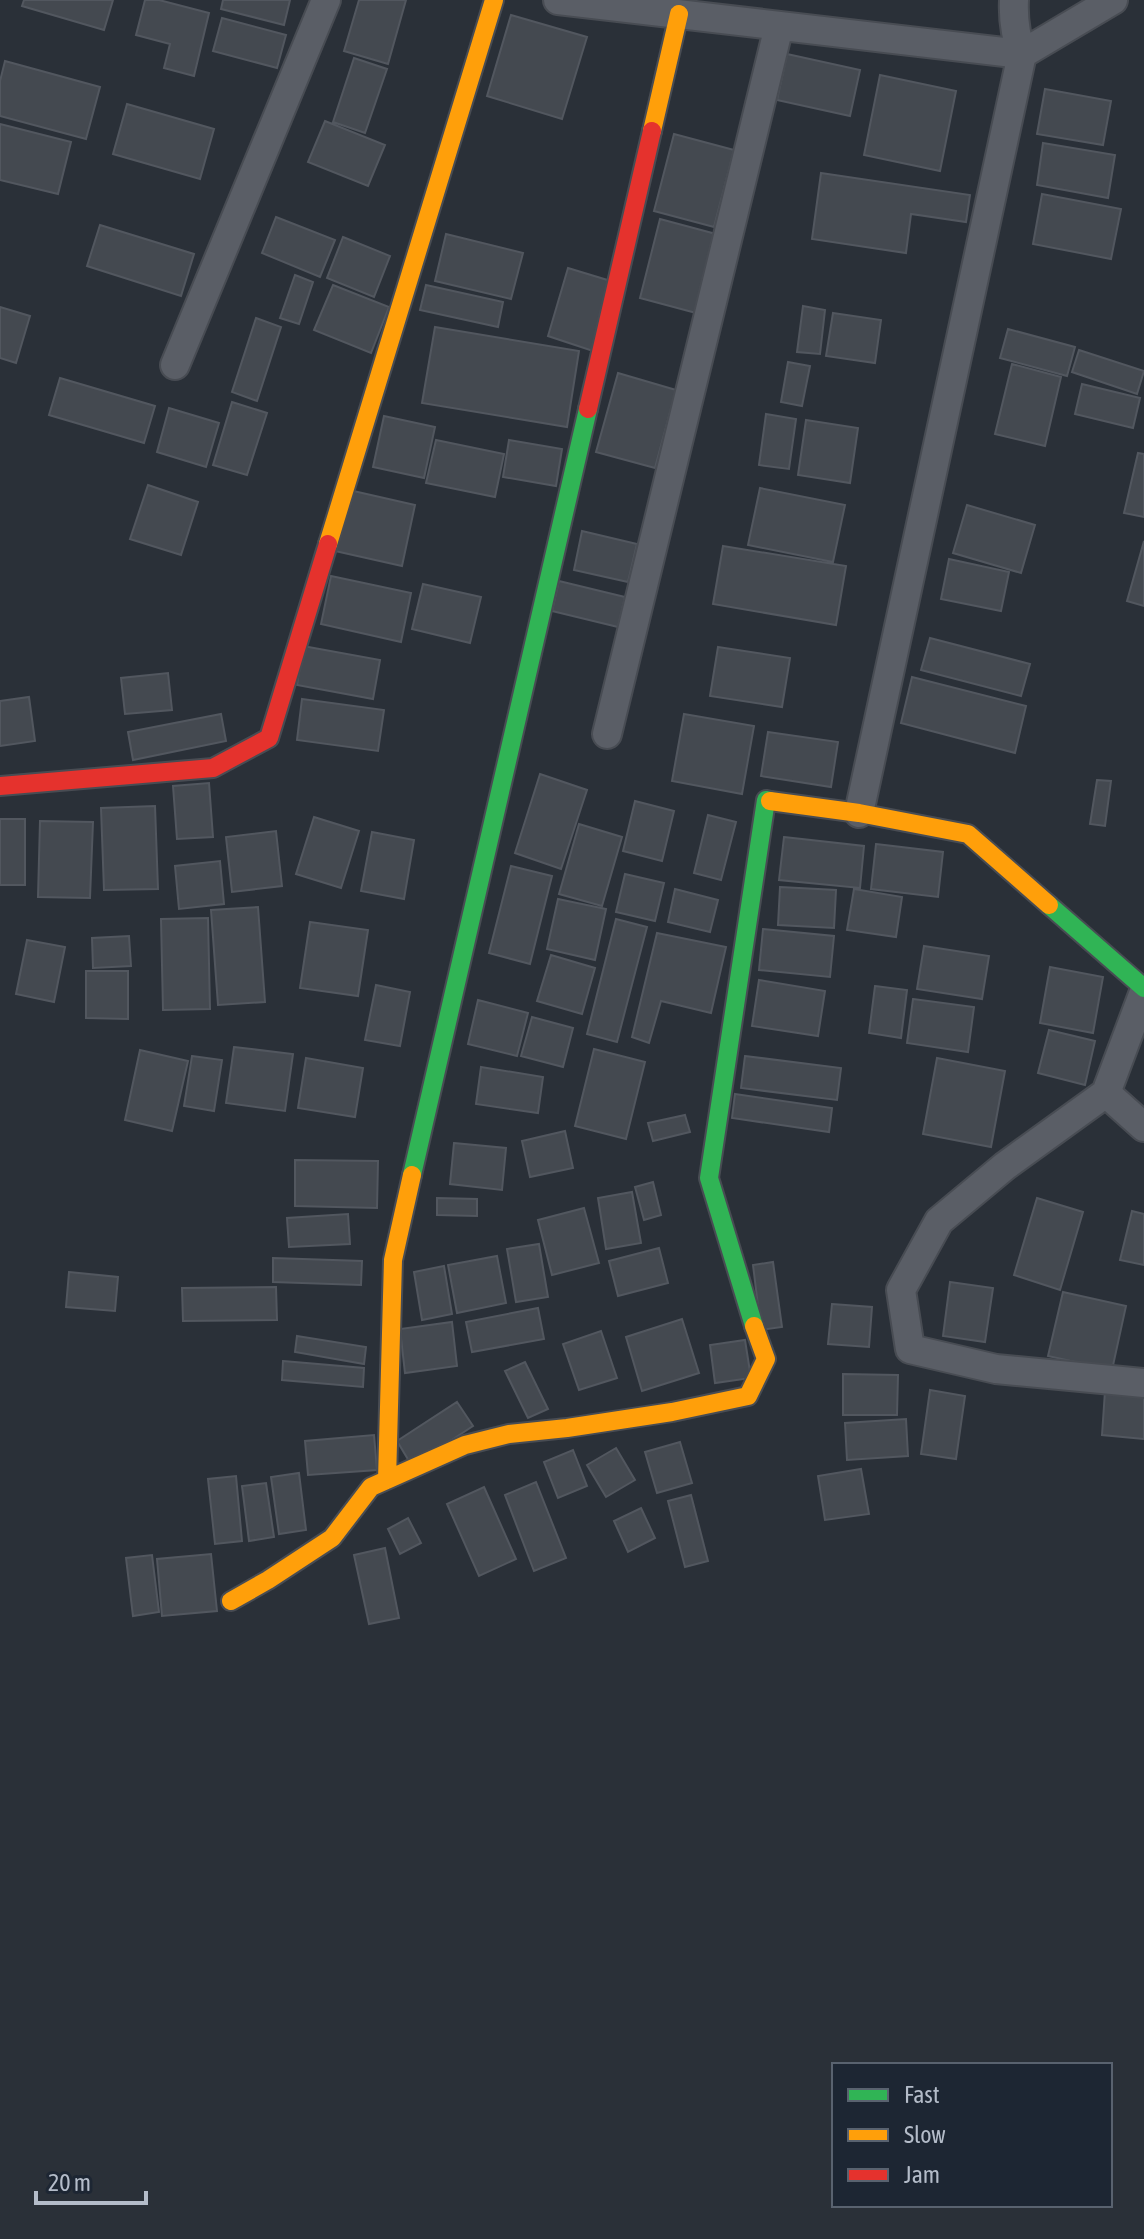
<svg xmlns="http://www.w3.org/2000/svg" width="1144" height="2239" font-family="'Asap Condensed',sans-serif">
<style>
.building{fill:#444950;stroke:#52575f;stroke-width:2}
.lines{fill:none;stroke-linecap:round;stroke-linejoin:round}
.street-casing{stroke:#484c53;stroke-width:32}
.fast-casing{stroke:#484c53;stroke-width:22}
.slow-casing{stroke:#484c53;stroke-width:22}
.jam-casing{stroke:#484c53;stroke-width:22}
.street{stroke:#5a5e66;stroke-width:28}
.fast{stroke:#30b455;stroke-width:18}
.slow{stroke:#ff9f0a;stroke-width:18}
.jam{stroke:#e5322d;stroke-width:18}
</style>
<rect width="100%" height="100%" fill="#2a3038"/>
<!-- building -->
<path class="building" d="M24,0H113L104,30L22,6Z
M145,0H159L209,13L194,76L164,68L170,44L136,35Z
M223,0H290L284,25L221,9Z
M359,0H406L388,64L344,51Z
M511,15L587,37L562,119L487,96Z
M222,18L286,35L277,68L213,51Z
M787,54L860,70L850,116L777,100Z
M354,58L387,69L365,133L333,122Z
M5,61L100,87L86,139L0,116V81Z
M880,75L956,91L940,171L864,155Z
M1045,89L1111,101L1103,145L1037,134Z
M127,104L214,129L200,179L113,154Z
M325,121L385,145L368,186L308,162Z
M0,124L71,142L58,194L0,180Z
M674,134L734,150L714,227L654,211Z
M1043,143L1115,155L1108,198L1037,185Z
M821,173L970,195L966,222L911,214L906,253L812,239Z
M1042,194L1121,209L1111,259L1033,244Z
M276,217L335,240L320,277L262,253Z
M660,219L716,234L696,313L640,298Z
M100,225L194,254L181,296L87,266Z
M446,234L523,253L511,299L435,281Z
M343,237L390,256L374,297L327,278Z
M568,268L614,282L593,351L548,336Z
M295,275L313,282L299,324L280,318Z
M333,285L389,307L371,353L314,330Z
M426,285L503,302L498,327L420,310Z
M803,306L825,310L820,354L797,352Z
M0,307L30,316L16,363L0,358Z
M833,313L881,320L875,363L826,356Z
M256,318L281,327L257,401L232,392Z
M435,327L579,351L567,427L422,403Z
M1008,329L1075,347L1067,376L1000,358Z
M1079,350L1144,371L1137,394L1072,372Z
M788,362L810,366L802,406L781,402Z
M1012,364L1061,377L1045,446L995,434Z
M618,373L676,390L655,468L596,452Z
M60,378L155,406L144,443L49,415Z
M1082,384L1140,398L1133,428L1075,414Z
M232,402L267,413L247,475L213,465Z
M169,408L219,423L206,467L157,452Z
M766,414L796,419L789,469L759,465Z
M384,416L435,427L424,478L373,467Z
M806,420L858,428L850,483L798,475Z
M436,440L504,454L495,497L426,483Z
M509,440L562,449L556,486L503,477Z
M1138,453L1144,454V517L1124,513Z
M148,485L198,502L181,555L130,539Z
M760,488L845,505L833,562L748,545Z
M349,490L415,505L402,566L335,551Z
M967,505L1035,525L1021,573L953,553Z
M582,531L637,544L628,582L574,570Z
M1144,541V606L1127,601Z
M723,546L846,566L836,625L713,604Z
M949,559L1009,572L1001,611L941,599Z
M331,576L411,593L401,642L321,624Z
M559,581L625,597L618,627L552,611Z
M423,584L481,597L470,643L412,629Z
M930,638L1030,664L1021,696L921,670Z
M303,646L380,660L373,699L297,685Z
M718,647L790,658L782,707L710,696Z
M168,673L172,710L125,714L121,678Z
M912,677L1026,706L1015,753L901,723Z
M29,697L35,741L0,746V701Z
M302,699L384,710L378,751L297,740Z
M221,714L226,741L133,760L128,732Z
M684,714L754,726L742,794L672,781Z
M768,732L838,742L831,787L761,776Z
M540,774L587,790L561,869L515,853Z
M1097,780L1111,781L1105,826L1090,824Z
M209,783L213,837L177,839L173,786Z
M635,801L674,811L662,861L623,851Z
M155,806L158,889L104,890L101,808Z
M708,815L736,822L721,880L694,873Z
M314,817L359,831L341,888L296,874Z
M0,819H25V885H0Z
M40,821L93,822L90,898L38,897Z
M579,824L622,837L602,906L559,894Z
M276,831L282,886L232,892L226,837Z
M372,832L414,840L404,899L361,891Z
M784,837L864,846L860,888L779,880Z
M876,844L943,852L938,897L871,889Z
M220,861L224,904L179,909L175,866Z
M511,866L552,876L530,964L489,953Z
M625,874L664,883L655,921L616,912Z
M780,887L836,890L834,928L778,925Z
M675,889L718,900L710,932L668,922Z
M854,889L902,897L896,937L847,930Z
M558,899L606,909L595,960L547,949Z
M258,907L265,1002L218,1005L211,910Z
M208,918L210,1009L163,1010L161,919Z
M616,919L647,927L617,1042L587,1034Z
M310,922L368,930L358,996L300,988Z
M763,929L834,936L830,977L759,970Z
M657,933L726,947L711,1013L661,1001L649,1043L632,1037Z
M129,936L131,966L93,968L92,938Z
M27,940L65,947L54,1002L16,994Z
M924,946L989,956L982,999L917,989Z
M551,955L595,968L582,1014L537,1001Z
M1050,967L1103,977L1093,1033L1040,1023Z
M86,971H128V1019L86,1018Z
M759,980L825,991L818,1036L752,1026Z
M376,985L410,992L400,1046L365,1040Z
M875,986L907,990L901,1038L869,1033Z
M913,999L974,1007L968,1052L907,1043Z
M478,1000L528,1013L517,1056L468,1044Z
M532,1017L573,1028L563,1067L521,1056Z
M1049,1030L1095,1041L1085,1085L1038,1073Z
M234,1047L293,1054L285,1111L226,1103Z
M594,1049L645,1062L626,1139L575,1126Z
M140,1050L188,1061L172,1131L125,1120Z
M192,1056L222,1060L214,1111L184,1106Z
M745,1056L841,1068L837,1100L741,1088Z
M306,1058L363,1068L355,1117L298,1108Z
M937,1058L1005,1071L991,1147L923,1134Z
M481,1067L543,1077L538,1113L476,1104Z
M735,1094L832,1108L829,1132L732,1118Z
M685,1115L690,1132L653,1141L648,1123Z
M565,1131L573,1168L530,1177L522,1141Z
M454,1143L506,1148L502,1190L450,1184Z
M295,1160L378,1161L377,1208L295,1206Z
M653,1182L661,1215L644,1220L635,1187Z
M632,1192L641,1243L606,1249L598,1198Z
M437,1198L477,1199V1216L437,1215Z
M1037,1198L1083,1212L1060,1290L1014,1275Z
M584,1208L599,1263L552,1275L538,1220Z
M1132,1211L1144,1214V1265L1120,1260Z
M348,1214L350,1244L289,1247L287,1218Z
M539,1244L548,1297L516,1302L507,1249Z
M659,1248L668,1283L618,1296L609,1261Z
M497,1256L506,1303L457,1313L448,1265Z
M273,1258L362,1261L361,1285L273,1282Z
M773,1262L782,1327L761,1330L753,1265Z
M444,1266L452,1314L422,1320L414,1272Z
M69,1272L118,1277L115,1311L66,1307Z
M950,1282L993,1288L985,1342L943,1336Z
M276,1287L277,1320L183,1321L182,1288Z
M1063,1292L1126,1306L1112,1370L1048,1356Z
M832,1304L872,1307L869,1347L828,1344Z
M538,1308L544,1339L472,1352L466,1322Z
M682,1319L699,1373L642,1391L626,1337Z
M452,1322L457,1366L405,1373L400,1329Z
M601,1331L617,1378L579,1390L563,1344Z
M297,1336L366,1347L364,1364L295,1352Z
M745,1340L751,1378L715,1383L710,1345Z
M283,1361L364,1368L363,1387L282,1380Z
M525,1362L548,1409L528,1418L505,1371Z
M843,1374L898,1375L897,1415H843Z
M930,1390L965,1396L956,1459L921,1454Z
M1105,1391L1144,1395V1439L1102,1435Z
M457,1402L473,1426L412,1466L397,1441Z
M906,1419L908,1456L847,1460L845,1423Z
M374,1435L377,1470L308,1475L305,1441Z
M680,1442L692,1483L657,1493L645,1452Z
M616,1448L635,1480L606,1497L587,1465Z
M573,1450L587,1486L558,1498L544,1462Z
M861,1469L869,1514L825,1520L818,1476Z
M299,1473L306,1530L279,1534L271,1477Z
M236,1476L242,1541L215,1544L208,1479Z
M536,1482L566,1558L534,1571L505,1495Z
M266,1483L274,1537L249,1541L242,1486Z
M484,1487L516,1559L479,1576L447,1504Z
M691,1495L708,1561L685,1567L668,1501Z
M641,1508L655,1538L628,1552L614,1521Z
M408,1518L421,1543L400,1554L388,1529Z
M385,1548L399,1618L369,1624L354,1555Z
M211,1554L217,1611L162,1616L157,1559Z
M152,1555L159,1612L133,1616L126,1558Z"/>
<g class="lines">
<!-- street casing -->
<g class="street-casing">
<path id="street" d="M558,0L1022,54L1113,0
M175,365L326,0
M607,734L779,26
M859,813L1022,54C1015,35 1013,20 1014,0
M1144,992L1106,1093L1005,1166L939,1221L901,1290L910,1349L996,1369L1144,1383
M1106,1093L1144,1127"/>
</g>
<!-- fast casing -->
<g class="fast-casing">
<path id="fast" d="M1049,905L1144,988
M412,1175L588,409
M754,1326L709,1178L766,800L770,801"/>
</g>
<!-- slow casing -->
<g class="slow-casing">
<path id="slow" d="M652,131L679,14
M328,544L494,0
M770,801L859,813L968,834L1049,905
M387,1480L393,1260L412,1175
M231,1601L268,1580L332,1538L371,1487L465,1445L509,1434L567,1428L672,1412L748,1396L766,1359L754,1326"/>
</g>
<!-- jam casing -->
<g class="jam-casing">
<path id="jam" d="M588,409L652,131
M0,786L213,768L269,738L328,544"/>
</g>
<!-- street -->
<use href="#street" class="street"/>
<!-- fast -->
<use href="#fast" class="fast"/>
<!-- slow -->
<use href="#slow" class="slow"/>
<!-- jam -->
<use href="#jam" class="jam"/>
</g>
<!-- legend -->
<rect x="832" y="2063" width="280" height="144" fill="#1d2633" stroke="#59626f" stroke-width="2"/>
<rect x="848" y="2089" width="40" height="12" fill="#30b455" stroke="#59626f" stroke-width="2"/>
<text x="904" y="2103" font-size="24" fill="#b4bcc9">Fast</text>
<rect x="848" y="2129" width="40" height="12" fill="#ff9f0a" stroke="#59626f" stroke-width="2"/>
<text x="904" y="2143" font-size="24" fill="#b4bcc9">Slow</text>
<rect x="848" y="2169" width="40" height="12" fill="#e5322d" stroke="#59626f" stroke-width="2"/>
<text x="904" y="2183" font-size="24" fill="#b4bcc9">Jam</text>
<!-- scale -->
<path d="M36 2191v12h110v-12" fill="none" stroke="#b4bcc9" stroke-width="4"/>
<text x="48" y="2191" font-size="24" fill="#b4bcc9" stroke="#1d2633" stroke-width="6" paint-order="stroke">20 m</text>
</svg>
